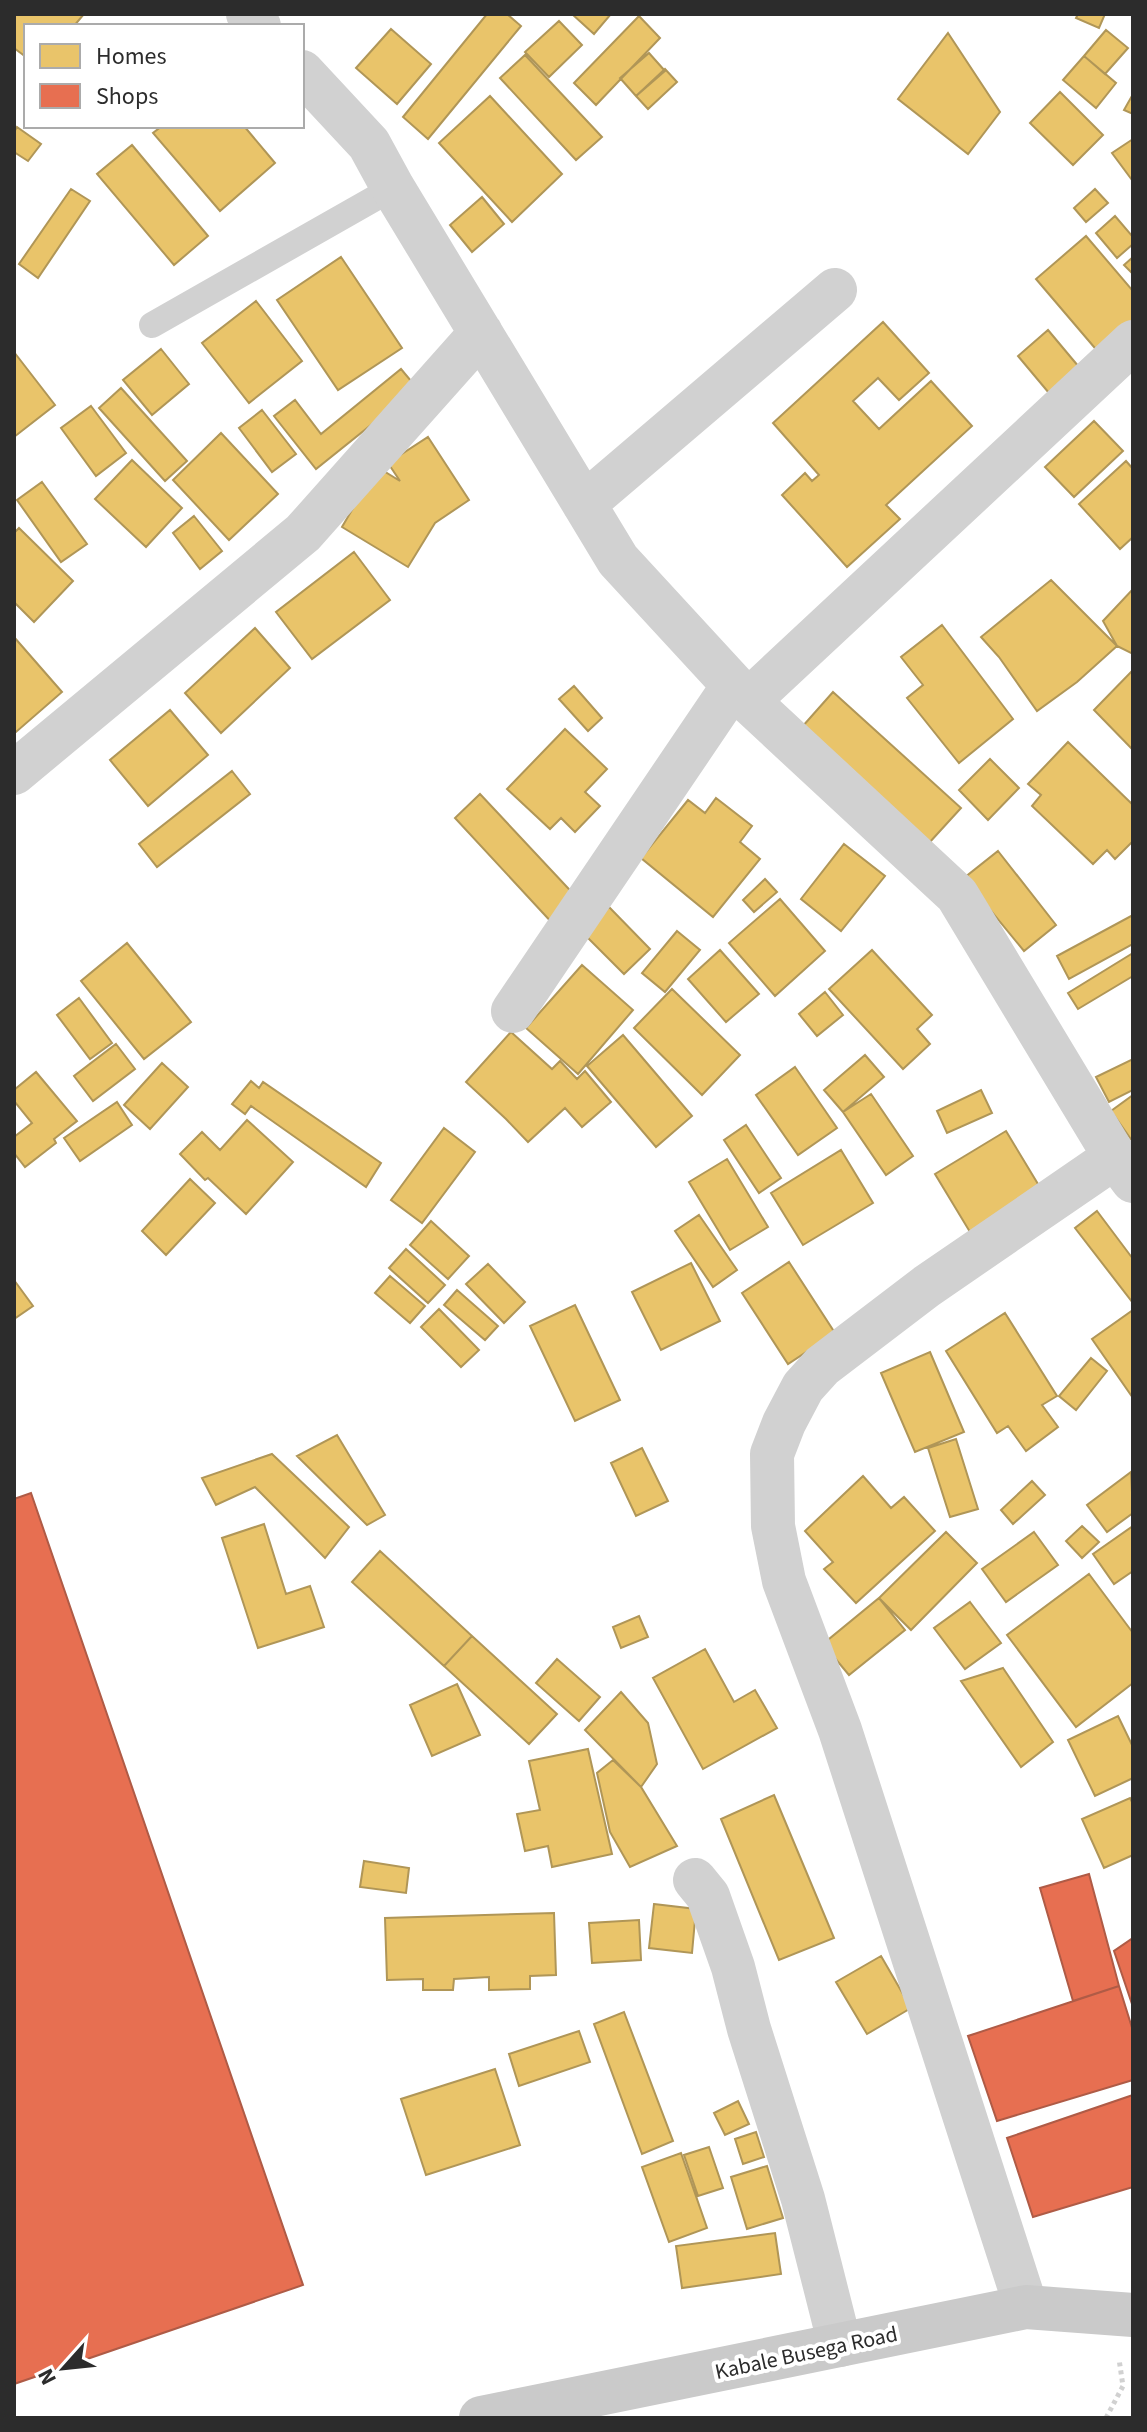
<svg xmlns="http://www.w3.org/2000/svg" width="1147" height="2432" font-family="'Source Sans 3',sans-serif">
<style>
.homes{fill:#e9c46a;stroke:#b09657;stroke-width:2}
.shops{fill:#e76f51;stroke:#af5b46;stroke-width:2}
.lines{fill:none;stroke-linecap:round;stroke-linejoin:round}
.path{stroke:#d1d1d1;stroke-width:5;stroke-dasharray:4 4;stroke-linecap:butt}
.lane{stroke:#d1d1d1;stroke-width:26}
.street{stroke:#d1d1d1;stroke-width:44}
.secondary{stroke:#cacaca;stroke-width:44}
.labels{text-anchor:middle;stroke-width:8;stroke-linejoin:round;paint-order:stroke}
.street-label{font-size:22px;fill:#2c2c2c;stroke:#fff}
</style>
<rect width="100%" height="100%" fill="#fff"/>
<!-- homes -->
<path class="homes" d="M14,14H84L74,26H26V57L14,48Z
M487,14H507L521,26L428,139L403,117Z
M572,14H611L594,34Z
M1078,14H1105L1099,28L1076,18Z
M639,16L660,38L596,105L574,83Z
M559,21L582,45L549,77L525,52Z
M391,29L431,64L397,104L356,68Z
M1106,30L1128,48L1105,74L1084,56Z
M948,33L1000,112L968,154L898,99Z
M649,53L665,71L636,96L620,78Z
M525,55L602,137L576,160L500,78Z
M1084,56L1116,83L1096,108L1063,80Z
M665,69L677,82L648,109L636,96Z
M1060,92L1103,135L1073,165L1030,123Z
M1133,94V114L1124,110Z
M490,96L562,174L512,222L439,143Z
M162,126H244L275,163L220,211L153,133Z
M17,127L41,144L28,161L14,152V132Z
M1133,139V179L1132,180L1112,153Z
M132,145L208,236L174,265L97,174Z
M71,189L90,201L38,278L19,264Z
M1095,189L1108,203L1086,222L1074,208Z
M482,197L504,224L472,252L450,225Z
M1115,216L1133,237V244L1117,258L1096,233Z
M1086,236L1133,291V325L1100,354L1036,279Z
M341,257L402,348L338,390L277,300Z
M1133,257V274L1124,265Z
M256,301L302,361L249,403L202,343Z
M883,322L929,373L899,400L878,378L853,401L879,429L931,381L972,426L886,505L900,519L847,567L782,495L805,473L812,481L819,475L773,423Z
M1048,330L1084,373L1054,399L1018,356Z
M161,349L189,384L152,415L123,380Z
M14,352L55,405L14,437Z
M401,369L417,388L316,469L274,416L295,400L321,434Z
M121,388L187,461L165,481L99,408Z
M91,406L126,453L96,476L61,428Z
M262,410L296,454L272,472L239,428Z
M1094,421L1123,451L1074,497L1045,467Z
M221,433L278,494L229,540L173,480Z
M428,437L469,500L435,523L408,567L342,527L377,467L400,481L388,463Z
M132,460L182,508L146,547L95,499Z
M1126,461L1133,469V537L1120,549L1079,504Z
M42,482L87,544L61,562L17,500Z
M194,516L222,551L200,569L173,533Z
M19,528L73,581L34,622L14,602V533Z
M354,552L390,600L312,659L276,612Z
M1051,580L1117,646L1077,682L1037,711L999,657L981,637Z
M1133,589V654L1117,646L1103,621Z
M942,625L1013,719L959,763L907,698L923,685L901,657Z
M255,628L290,668L221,733L185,693Z
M14,637L62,692L16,732L14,730Z
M1133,670V750L1094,710Z
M574,686L602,718L588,731L559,699Z
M833,692L961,808L929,843L802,727Z
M170,710L208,755L148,806L110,760Z
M565,729L607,769L585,792L600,806L575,832L561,818L550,829L507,789Z
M1068,742L1133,805V841L1115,859L1107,850L1093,864L1032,806L1041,795L1028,784Z
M990,759L1019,788L988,820L959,790Z
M232,771L250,794L157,867L139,844Z
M480,794L581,902L555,926L455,818Z
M716,798L752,826L740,842L760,859L713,917L641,858L688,800L705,813Z
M844,844L885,876L841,931L801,899Z
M998,851L1056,925L1024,951L964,878Z
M765,879L777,892L754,912L743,900Z
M780,899L825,951L775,996L729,943Z
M609,907L650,949L624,974L583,933Z
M1133,915V944L1069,979L1057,956Z
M677,931L700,950L665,992L642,973Z
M127,943L191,1022L144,1059L81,981Z
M720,950L759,994L726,1022L688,979Z
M872,950L932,1015L917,1029L930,1044L903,1069L829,989Z
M1133,953V976L1078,1009L1068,993Z
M582,965L633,1010L578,1074L526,1028Z
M672,989L740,1055L702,1095L634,1028Z
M825,992L843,1015L817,1036L799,1014Z
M79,998L112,1043L90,1059L57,1015Z
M511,1032L552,1069L560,1061L577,1079L585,1071L611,1102L582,1127L565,1108L528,1142L506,1119L466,1082Z
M623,1035L692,1116L656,1147L587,1066Z
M116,1044L135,1069L93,1101L74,1076Z
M865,1055L884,1077L843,1112L824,1090Z
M1133,1059V1090L1109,1102L1096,1077Z
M162,1063L188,1087L150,1129L124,1105Z
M795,1067L837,1128L798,1155L756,1095Z
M36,1072L77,1121L54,1139L56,1143L25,1167L14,1153V1137L32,1123L14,1101V1090Z
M251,1081L259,1088L263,1082L381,1163L366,1187L251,1106L245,1114L232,1104Z
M981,1090L992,1113L947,1133L937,1111Z
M871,1094L913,1156L886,1175L843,1112Z
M1133,1095V1142L1111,1111Z
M117,1102L132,1125L80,1161L64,1138Z
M247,1120L293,1162L246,1214L208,1178L205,1180L180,1154L202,1132L220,1150Z
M746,1125L781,1178L759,1193L724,1140Z
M444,1128L475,1152L422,1223L391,1200Z
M1006,1131L1044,1194L973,1237L935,1174Z
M841,1150L873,1203L803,1245L771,1193Z
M727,1159L768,1227L730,1250L689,1182Z
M190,1179L215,1203L166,1255L142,1231Z
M1097,1211L1133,1259V1303L1075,1228Z
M699,1215L737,1270L713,1287L675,1231Z
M431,1221L469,1256L448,1279L410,1245Z
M406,1249L445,1285L428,1303L389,1268Z
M789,1262L835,1333L788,1364L742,1293Z
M691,1263L720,1321L661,1350L632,1292Z
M488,1264L525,1302L504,1323L466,1284Z
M390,1276L425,1306L410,1323L375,1293Z
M14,1280L33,1306L14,1319Z
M457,1290L498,1326L485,1340L444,1305Z
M575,1305L620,1400L575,1421L530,1326Z
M439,1309L479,1350L461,1367L421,1327Z
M1133,1310V1398L1092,1339Z
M1005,1313L1057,1396L1042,1405L1058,1427L1026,1451L1008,1426L997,1433L946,1351Z
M930,1352L964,1432L915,1452L881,1373Z
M1091,1358L1107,1371L1076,1410L1059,1396Z
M337,1435L385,1515L367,1525L297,1456Z
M956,1439L978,1509L950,1517L928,1448Z
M642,1448L668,1501L636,1516L611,1463Z
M272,1454L349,1527L325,1558L255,1487L216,1505L202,1478Z
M1131,1472L1133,1513L1107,1532L1087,1505Z
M863,1476L891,1508L904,1497L935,1531L856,1603L824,1569L833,1562L805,1531Z
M1032,1481L1045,1495L1013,1524L1001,1510Z
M264,1524L286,1594L310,1586L324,1627L258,1648L222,1538Z
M1082,1526L1099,1542L1082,1558L1066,1541Z
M1133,1526V1571L1114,1584L1093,1554Z
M946,1532L977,1563L911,1630L879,1598Z
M1034,1532L1058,1565L1006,1602L982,1569Z
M380,1551L472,1636L444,1666L352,1582Z
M1089,1574L1133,1633V1683L1076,1727L1007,1635Z
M879,1598L905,1630L849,1675L823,1644Z
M970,1602L1001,1643L965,1669L934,1628Z
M639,1616L648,1637L621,1648L613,1627Z
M472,1636L557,1714L529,1744L444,1666Z
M705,1649L734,1702L755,1690L777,1728L703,1769L653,1678Z
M557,1659L600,1697L579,1721L536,1683Z
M1003,1668L1053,1742L1021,1767L961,1681Z
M457,1684L480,1735L432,1756L410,1705Z
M621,1692L648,1723L657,1764L641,1787L585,1730Z
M1118,1716L1133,1747V1778L1095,1796L1068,1740Z
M588,1749L612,1854L552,1867L548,1846L525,1851L517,1814L540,1810L529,1761Z
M613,1760L641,1787L677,1846L630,1867L610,1832L597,1773Z
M774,1795L834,1938L779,1960L721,1819Z
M1130,1798L1133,1804V1855L1104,1868L1082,1819Z
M364,1861L409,1868L406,1893L360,1887Z
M654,1904L696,1909L692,1953L649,1948Z
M554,1913L556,1975L530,1976V1989L489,1990V1977L454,1979L453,1990H423V1979L387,1980L385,1918Z
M639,1920L641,1960L592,1963L589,1923Z
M881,1956L911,2008L867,2034L836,1982Z
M624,2012L673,2141L642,2154L594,2024Z
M579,2031L590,2062L519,2086L509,2054Z
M495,2069L520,2145L426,2175L401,2099Z
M738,2101L749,2124L725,2135L714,2113Z
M756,2132L764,2157L743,2164L735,2139Z
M709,2147L723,2188L698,2196L684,2155Z
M681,2153L707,2228L669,2242L642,2167Z
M767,2166L783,2218L747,2229L731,2177Z
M775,2233L781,2274L682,2288L676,2246Z"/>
<!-- shops -->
<path class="shops" d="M31,1493L303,2285L14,2384V1499Z
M1089,1874L1119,1986L1073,2001L1040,1888Z
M1133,1938V2007L1114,1951Z
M1119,1986L1133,2031V2080L997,2121L968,2036Z
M1133,2095V2187L1033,2217L1007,2138Z"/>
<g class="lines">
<!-- path -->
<path class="path" d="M1106,2418L1123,2386L1119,2359"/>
<!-- lane -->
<path class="lane" d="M152,325L393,188"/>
<!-- street -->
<path class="street" d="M248,14L259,26
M302,72L369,144L393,188L618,560L748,701L957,895L1115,1157L1133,1181
M584,504L835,290
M748,701L1133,342
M14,773L303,533L481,333
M513,1011L733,686
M695,1880L708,1896L733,1967L749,2029L803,2199L840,2345
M1026,2307L840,1730L784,1581L773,1526L772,1454L784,1423L803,1387L822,1366L927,1286L1115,1157"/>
<!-- secondary -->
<path class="secondary" d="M481,2418L1026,2307L1133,2315"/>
</g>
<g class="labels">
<!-- street labels -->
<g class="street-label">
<text transform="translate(806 2352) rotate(-12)" y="8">Kabale Busega Road</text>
</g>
</g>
<!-- border -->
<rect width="1147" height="2432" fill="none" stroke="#2c2c2c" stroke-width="32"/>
<!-- legend -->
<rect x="24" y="24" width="280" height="104" fill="#ffffff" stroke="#ababab" stroke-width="2"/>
<rect x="40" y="44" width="40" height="24" fill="#e9c46a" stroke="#ababab" stroke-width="2"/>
<text x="96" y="64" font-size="24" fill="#2c2c2c">Homes</text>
<rect x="40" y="84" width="40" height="24" fill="#e76f51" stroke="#ababab" stroke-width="2"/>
<text x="96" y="104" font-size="24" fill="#2c2c2c">Shops</text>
<!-- north arrow -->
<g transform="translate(64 2368) rotate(243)" stroke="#ffffff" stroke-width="6" paint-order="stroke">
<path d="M0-6L14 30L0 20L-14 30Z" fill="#2c2c2c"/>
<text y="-12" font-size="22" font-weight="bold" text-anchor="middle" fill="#2c2c2c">N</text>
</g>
</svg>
